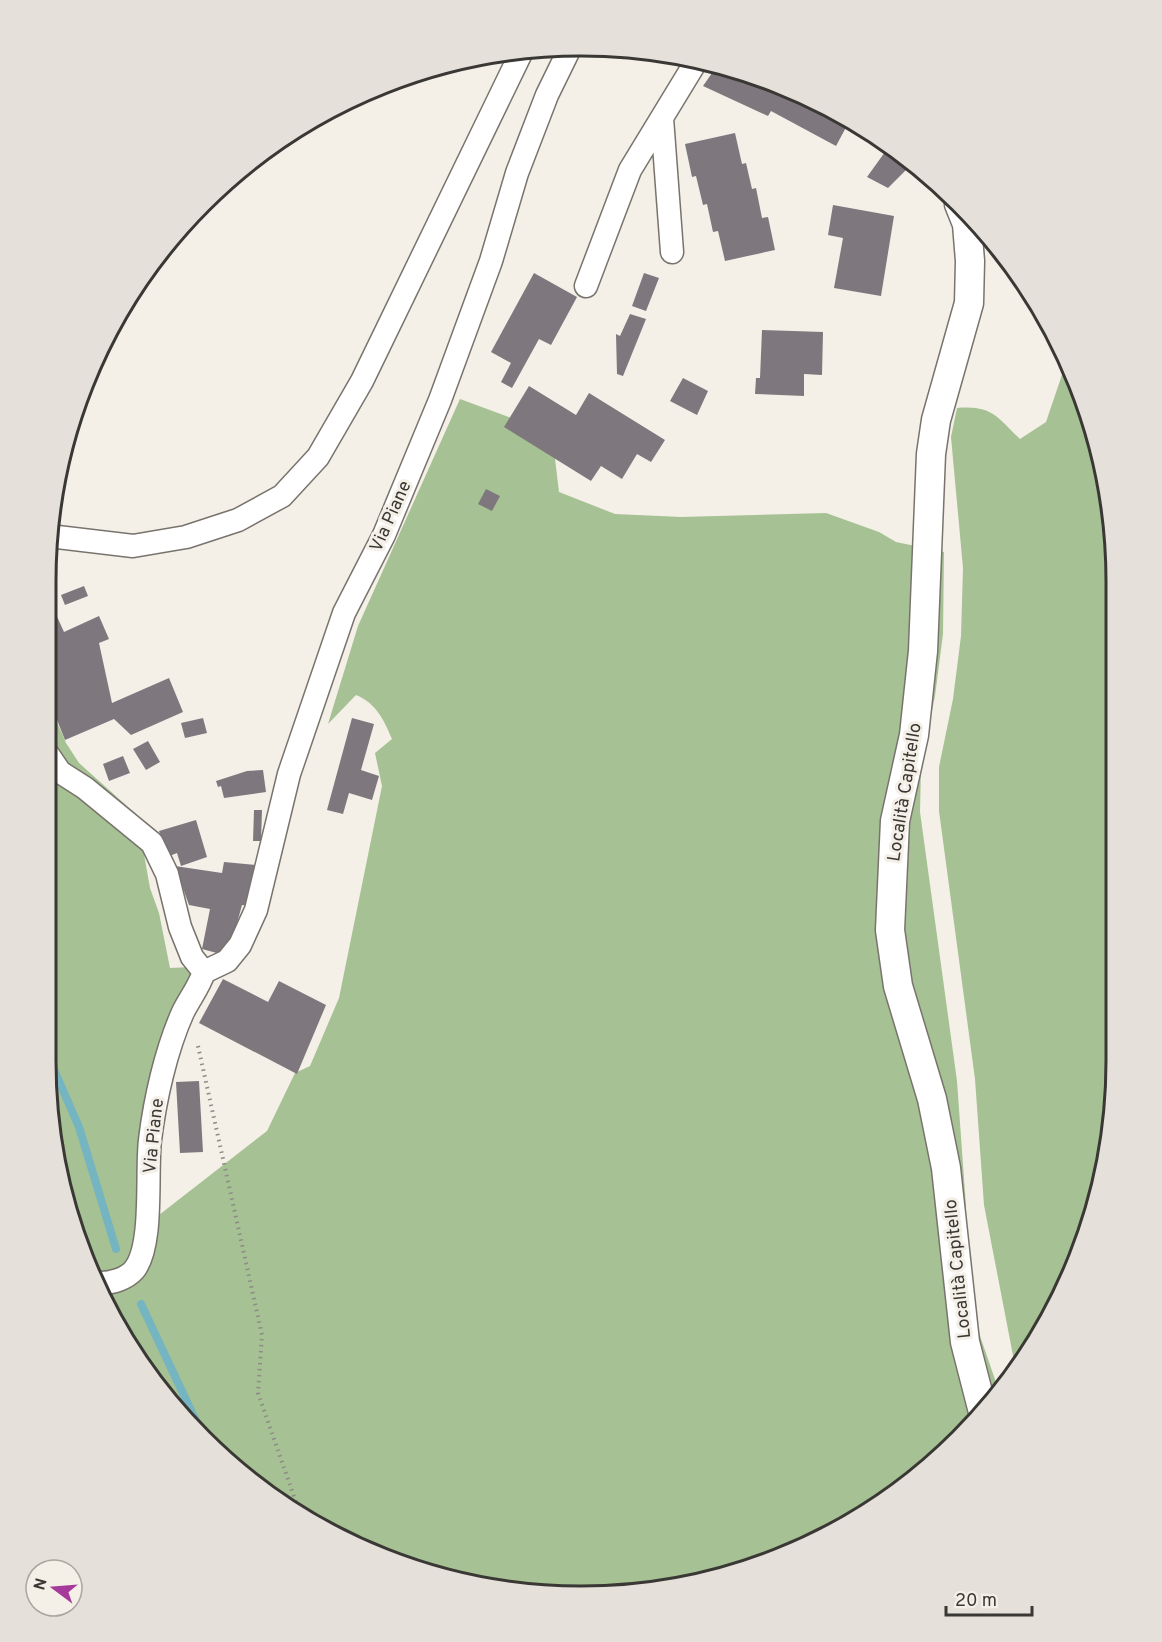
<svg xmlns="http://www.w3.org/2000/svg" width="1162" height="1642" font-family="Overpass,sans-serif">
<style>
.forest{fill:#a6c193}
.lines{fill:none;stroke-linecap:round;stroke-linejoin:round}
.stream{stroke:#74b5c1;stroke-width:8}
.building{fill:#7e787e}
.minor-casing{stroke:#78746d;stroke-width:25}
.tertiary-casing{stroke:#78746d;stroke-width:31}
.path{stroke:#8f8b86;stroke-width:4;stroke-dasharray:1.5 4.5;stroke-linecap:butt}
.minor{stroke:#fff;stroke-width:22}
.tertiary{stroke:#fff;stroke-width:28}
.labels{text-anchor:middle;stroke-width:6;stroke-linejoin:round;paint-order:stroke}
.street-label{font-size:18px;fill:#3a3835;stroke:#f4efe7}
.rim{fill:none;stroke:#3a3835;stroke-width:3}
</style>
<rect width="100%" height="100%" fill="#f4efe7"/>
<!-- forest -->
<path class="forest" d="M1067,360L1112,511L1116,1096L1099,1199L1067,1285L1034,1334L1033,1344L1016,1371L984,1205L975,1079L939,811V767L953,699L961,636L963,568L951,437L957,408C992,405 997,417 1020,439L1046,422Z
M460,399L517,420L553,442L559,492L615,514L681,517L826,513L879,532L896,542L944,552L943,634L935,696L921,765L920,812L957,1081L966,1207L956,1266L1000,1394L935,1464L818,1542L651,1592H511L376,1556L228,1464L135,1358L104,1291L123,1287L150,1222L267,1131L295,1073L310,1066L339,998L382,786L375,753L392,739C384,720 376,703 356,695L328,724L358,626Z
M45,694L66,743L79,763L137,815L150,888L159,913L170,968L192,967L189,1001L163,1047L137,1252L131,1266L99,1278L63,1200L45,1061Z"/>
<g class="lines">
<!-- stream -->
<path class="stream" d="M45,1049L79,1127L116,1249
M141,1304L203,1436"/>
</g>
<!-- building -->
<path class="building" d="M719,63L818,100L850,120L836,146L771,111L768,116L703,86Z
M735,133L742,164L746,163L752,189L756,188L762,218L768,217L775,250L725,261L718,231L713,232L707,204L703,205L696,176L692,177L685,144Z
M890,145L910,166L888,188L867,177Z
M833,205L894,216L881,296L834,288L843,238L828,235Z
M534,273L577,297L551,345L539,339L512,388L501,382L511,363L491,352Z
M644,273L659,278L646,311L632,306Z
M630,314L646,319L623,376L617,374L616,334L620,336Z
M762,330L823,332L822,375L804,374V396L755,394L756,378H760Z
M683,378L708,391L697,415L670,401Z
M529,386L576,415L589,393L665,440L651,462L637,454L622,479L601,466L591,481L504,427Z
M486,489L500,496L492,511L478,504Z
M84,586L88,596L65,605L61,595Z
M45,590L64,632L99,616L109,639L99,643L112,703L169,678L183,712L131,735L114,719L65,740L49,700L45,677Z
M203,718L207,733L185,738L181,723Z
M352,718L374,724L361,770L379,776L372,800L349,793L343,814L327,810Z
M148,741L160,762L146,770L133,749Z
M123,756L130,773L109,781L103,764Z
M263,770L266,792L224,798L221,786L218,787L216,781L247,771Z
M254,810H262L261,841H253Z
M196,820L207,857L181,866L177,853L167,857L159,831Z
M224,862L256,865L249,906L242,905L228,956L202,949L210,909L189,905L175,866L222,873Z
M223,979L268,1002L279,981L326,1005L297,1074L199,1023Z
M199,1081L203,1152L180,1153L176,1082Z"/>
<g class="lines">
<!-- minor casing -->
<g class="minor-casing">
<path id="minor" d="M662,118L672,252
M586,286L630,170L697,60
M49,536L133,546L186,537L238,520L282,496L318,457L362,381L523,49
M45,750L60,772L85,788L152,843L167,874L180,927L192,957L204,972
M101,1283C112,1283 126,1279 134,1270C154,1246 146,1172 150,1140C155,1099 166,1050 183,1012C190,998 199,987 204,972L227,961L240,945L256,910L289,774L344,613L384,535L440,400L491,261L517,173L547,95L570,48"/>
</g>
<!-- tertiary casing -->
<g class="tertiary-casing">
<path id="tertiary" d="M959,204L967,224L970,261L969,303L936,420L931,454L923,651L914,735L895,821L890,930L898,986L932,1099L946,1168L965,1342L983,1412"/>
</g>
<!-- path -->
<path class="path" d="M198,1046L262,1335L258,1393L298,1508"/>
<!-- minor -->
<use href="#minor" class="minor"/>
<!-- tertiary -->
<use href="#tertiary" class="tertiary"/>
</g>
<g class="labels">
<!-- street labels -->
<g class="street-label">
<text transform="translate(390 516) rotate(-66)" y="6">Via Piane</text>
<text transform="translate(904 792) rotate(-81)" y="6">Località Capitello</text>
<text transform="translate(153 1136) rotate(-84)" y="6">Via Piane</text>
<text transform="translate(957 1269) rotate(-96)" y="6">Località Capitello</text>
</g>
</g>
<!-- crop -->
<path d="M0 0H1162V1642H0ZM581 56H581A525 525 0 0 1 1106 581V1061A525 525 0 0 1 581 1586H581A525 525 0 0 1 56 1061V581A525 525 0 0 1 581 56Z" fill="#e5e0d9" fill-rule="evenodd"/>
<path class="rim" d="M581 56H581A525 525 0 0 1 1106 581V1061A525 525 0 0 1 581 1586H581A525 525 0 0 1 56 1061V581A525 525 0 0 1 581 56Z"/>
<!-- north arrow -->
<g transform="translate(54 1588) rotate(286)"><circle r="28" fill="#f4efe7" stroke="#aaa6a0" stroke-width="1.5"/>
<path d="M0-4.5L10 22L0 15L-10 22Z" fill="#a63a9a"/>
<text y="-9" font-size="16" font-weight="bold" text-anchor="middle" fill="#3a3835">N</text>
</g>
<!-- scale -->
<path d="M946 1606v9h86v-9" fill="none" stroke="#3a3835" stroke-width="3"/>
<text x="955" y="1606" font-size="18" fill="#3a3835" stroke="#f4efe7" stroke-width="4.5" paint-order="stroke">20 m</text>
</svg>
